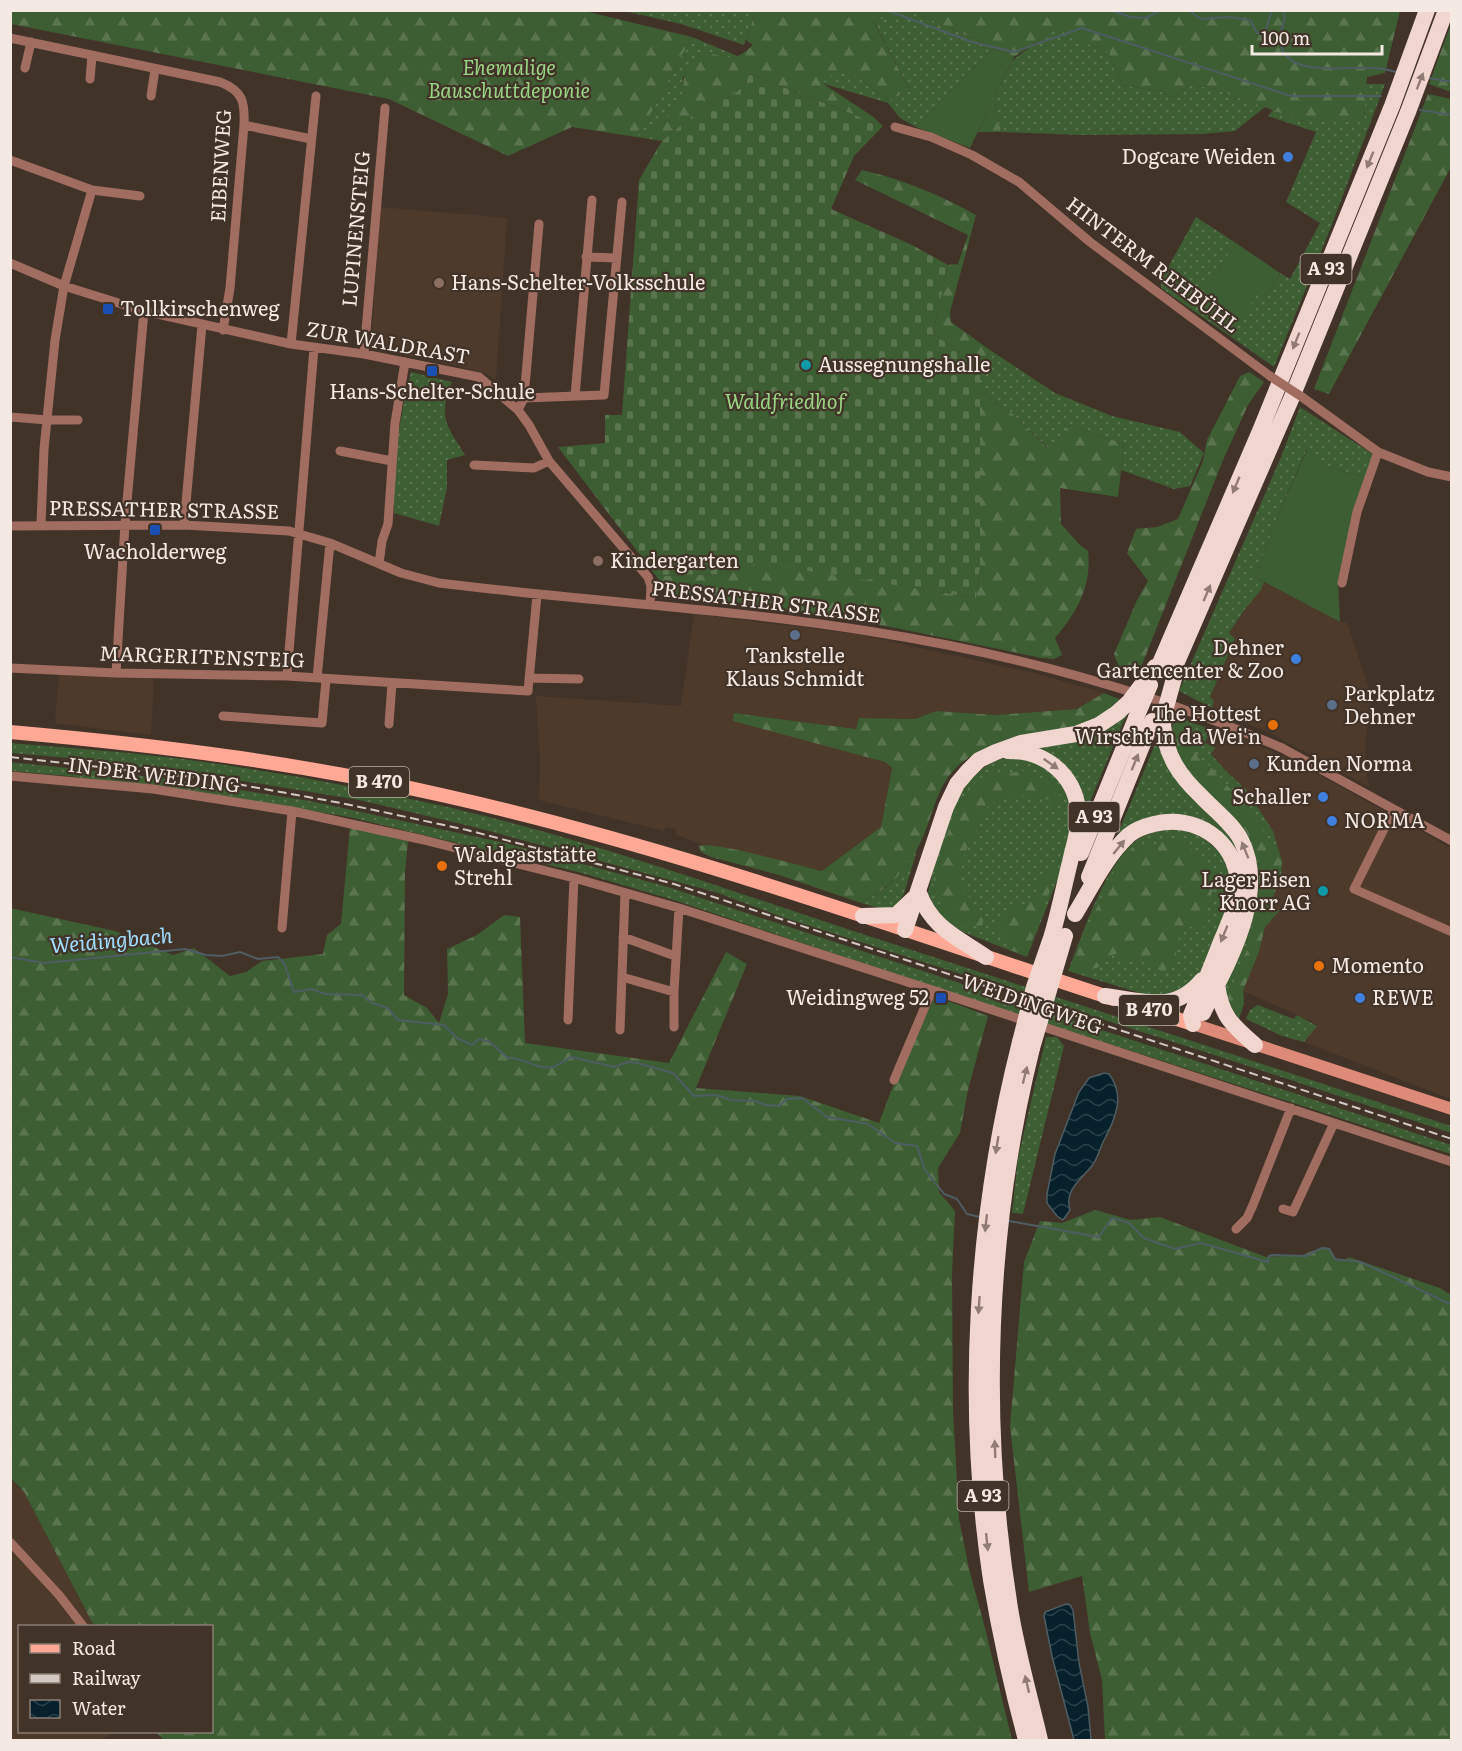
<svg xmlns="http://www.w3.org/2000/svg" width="1462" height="1751" font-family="Literata,serif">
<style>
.built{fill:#4e3a2b}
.grass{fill:url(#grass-dots)}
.forest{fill:url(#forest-firs)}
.cemetery{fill:url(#cemetery-stones)}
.garden{fill:#3d5d32}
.water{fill:url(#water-waves);stroke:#4d5d63;stroke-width:1.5}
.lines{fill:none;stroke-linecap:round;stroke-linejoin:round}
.stream{stroke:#4d5d63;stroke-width:2}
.minor{stroke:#a26d61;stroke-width:9}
.secondary{stroke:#de8a78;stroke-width:12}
.primary{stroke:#ffa895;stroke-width:14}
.motorway{stroke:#f1d6d0;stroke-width:16}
.rail{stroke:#d4c9c2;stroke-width:2;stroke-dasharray:9 4.5;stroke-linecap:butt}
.minor-bridge{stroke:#a26d61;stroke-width:9}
.motorway-bridge{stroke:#f1d6d0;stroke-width:16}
.oneway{fill:#917c74}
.shop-dot{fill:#3f7fe0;stroke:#423329;stroke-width:2}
.education-dot{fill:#8d6e63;stroke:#423329;stroke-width:2}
.transit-dot{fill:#1a4fb4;stroke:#423329;stroke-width:2}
.culture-dot{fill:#0f9aa8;stroke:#423329;stroke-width:2}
.service-dot{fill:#5c6f8a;stroke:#423329;stroke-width:2}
.food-dot{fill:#e8710a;stroke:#423329;stroke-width:2}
.labels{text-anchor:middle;stroke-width:4.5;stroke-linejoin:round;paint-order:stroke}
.shield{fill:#423329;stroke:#bfb3ab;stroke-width:1.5}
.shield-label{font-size:18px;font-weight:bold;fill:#f4eae3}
.park-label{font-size:20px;font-style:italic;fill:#99d684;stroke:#423329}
.poi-label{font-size:20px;fill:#f4eae3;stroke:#423329;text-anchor:start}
.street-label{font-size:20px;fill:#f4eae3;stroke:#423329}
.water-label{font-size:21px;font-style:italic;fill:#a0ddfe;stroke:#423329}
</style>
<defs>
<pattern id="grass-dots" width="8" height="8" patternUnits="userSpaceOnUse" patternTransform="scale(1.5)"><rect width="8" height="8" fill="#3d5d32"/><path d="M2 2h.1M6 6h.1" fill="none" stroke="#5a7450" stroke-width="1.8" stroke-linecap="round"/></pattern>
<pattern id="forest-firs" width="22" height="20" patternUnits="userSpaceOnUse" patternTransform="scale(1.5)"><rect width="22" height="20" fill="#3d5d32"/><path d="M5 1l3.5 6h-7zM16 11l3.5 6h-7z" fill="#5a7450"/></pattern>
<pattern id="cemetery-stones" width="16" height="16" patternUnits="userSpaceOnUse" patternTransform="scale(1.5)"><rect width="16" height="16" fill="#3d5d32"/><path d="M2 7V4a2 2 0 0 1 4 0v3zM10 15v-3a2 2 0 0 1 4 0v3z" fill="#5a7450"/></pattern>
<pattern id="water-waves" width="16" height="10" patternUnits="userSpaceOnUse" patternTransform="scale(1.5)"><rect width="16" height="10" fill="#06202c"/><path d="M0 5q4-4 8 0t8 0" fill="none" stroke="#2b414a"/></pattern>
</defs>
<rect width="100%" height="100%" fill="#423329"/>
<!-- built -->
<path class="built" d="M380,207L507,218L496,380L485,373L432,360L371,349Z
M1264,582L1340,622L1347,623L1369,689L1370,709L1366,735L1365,765L1369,787L1270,733L1212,708L1214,701L1210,697L1235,639L1229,634L1245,609L1261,590Z
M694,614L856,634L1034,673L1104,693L1077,709L996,715L936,711L915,719L859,718L856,729L735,713L885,762L892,768L881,827L822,871L729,849L704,845L677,835L675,829L666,827L664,831L539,800L540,760L536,696L681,706Z
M59,674L154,677L151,735L55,723Z
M1212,727L1288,758L1451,848V1099L1304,1042L1317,1025L1313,1022L1243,991L1259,951L1265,927L1279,911L1269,903L1282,861L1273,831L1255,805L1254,797L1224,769L1211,753L1215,749L1205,744Z
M10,1478L24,1492L94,1626H20V1732H113L101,1740H11Z"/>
<!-- grass -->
<path class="grass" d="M624,11H756L744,45L681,24Z
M914,12L994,48L916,127L900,118L888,103L821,83L842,66L889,100L910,90L873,20Z
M1052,30L1109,52L1113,66L1123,85L1162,92L1173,98L1190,86L1208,87L1265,107L1235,131L1202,134L1081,135L1001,132L994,98L1013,60Z
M692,37L740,57L726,58L708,52L683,77L684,101L666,120L637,137Z
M1366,84H1385L1331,227L1274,367L1161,288V280L1196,217L1236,243L1198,301L1260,289L1268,294L1280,273L1290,279L1320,223L1286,202L1316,132L1268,116L1273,110L1306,122H1364Z
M990,350L1055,393L1112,416L1180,432L1204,453L1190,486L1174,489L1121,470L1124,444L1070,425L1049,449L1014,415L979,390L980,369Z
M411,372L452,382C438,418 446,424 465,455L447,460V488L439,526L394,513C393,465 399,417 411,372Z
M1300,407L1374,455L1365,477L1325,466L1307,449L1278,515L1255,577L1264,582L1261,590L1245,609L1229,633L1235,639L1210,697L1214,701L1212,708L1179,691L1281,457Z
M1128,713L1123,723L1083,818L1082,797L1032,747Z
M1174,717L1211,729L1205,743L1215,748L1211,754L1224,769L1254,797L1256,805L1273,831L1282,861L1281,877L1270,904L1279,911L1265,927L1259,951L1243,991L1244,1003L1239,1019C1232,1010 1224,1003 1224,991C1225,983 1231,972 1234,965C1246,935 1263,901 1258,868C1249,814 1159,777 1174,717Z
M1158,737L1241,853L1237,917L1220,831C1174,801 1158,817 1115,841Z
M10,743C70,748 131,752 190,760C272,771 354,786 434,804C574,835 708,883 844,928C1046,994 1249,1059 1451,1126V1133L1233,1061L782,917L715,892L474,827L359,800L243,781L80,759L11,753Z
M1016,756L1055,771L1073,805L1064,863L1027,957L963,932L940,917L928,893C940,844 954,761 1016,756Z
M10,762L171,779L310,801L505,843L668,887L1451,1145V1154L921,983L677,901L582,873L349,817L220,796L68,776L11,771Z
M1174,828L1200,835L1222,854L1232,881L1226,914L1198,978L1184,992L1153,997L1068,971C1083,934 1105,863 1138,839C1149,832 1161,831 1174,828Z
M917,850L904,894L896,906L882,909L861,903C892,886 897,879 917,850Z
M1258,1005L1294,1019L1297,1015L1317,1026L1304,1042L1282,1036L1246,1019L1250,1010Z
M1046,1037H1057L1064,1046L1023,1214L1012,1213L1018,1158Z"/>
<!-- forest -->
<path class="forest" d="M580,10L692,37L638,136L666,120L683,101C683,74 683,66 708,52C730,59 736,61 753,45L746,40L756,11H1400L1385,73L1367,77L1364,122H1306L1208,87L1190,86L1173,98L1162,92L1123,85L1113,66L1109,52L1052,31L1014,57L914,12L873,21L910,90L889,100L842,66L822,83L872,116L883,126L750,74L743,87L728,98L707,104L662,141L572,127L508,156L389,99L11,24L10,11Z
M1451,24V92L1429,84Z
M1428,94L1451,99V167L1329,394L1314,389Z
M994,98L1001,132H978Z
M862,170C902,179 940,195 976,215L950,312L951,322L990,350L980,369L933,333L948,265L958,264L968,235L855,180Z
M1249,372L1264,382L1248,405L1223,460L1138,675L1119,667L1114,654L1137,600L1148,581L1127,553L1136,529L1157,527L1178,519L1203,461L1207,440L1240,376Z
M979,390L1014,415L1048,449L1070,425L1124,444L1118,497L1060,488L1061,524L1080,545L1088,551C1092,586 1077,612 1055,638L1062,655L1054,659L1042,658L891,627L744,603L686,599L669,592L656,576L724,574L759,562L976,598L980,567Z
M1104,693L1121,700C1110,709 1098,721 1084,725C1040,739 995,734 959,765C933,788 933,823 916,851C901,877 886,889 861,903L779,875L711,857L701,852L699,846C714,841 801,866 822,871L881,827L892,768L885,762L733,721L734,713L856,729L859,718L915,719L936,711L996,715L1077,709Z
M1175,717L1189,721L1198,758L1209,765L1254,816L1282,861L1279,879L1269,903L1279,911L1265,926L1259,951L1243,991L1244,1003L1241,1013L1231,1009L1227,1000L1250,942L1252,922L1260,887L1258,861L1252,842L1245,829L1183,763C1175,748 1170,734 1175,717Z
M1027,770L1058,788L1061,803L1058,807L1052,805L1049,800C1025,793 995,791 981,815C977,822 977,831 974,837C967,849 959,858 963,872L959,882L963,890L973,901L976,911L984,919L982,927L969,925L963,928L943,912L933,883L938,861L952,820L964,801L965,795L979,778Z
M350,827L408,841L405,873L404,995L427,1008L439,1023L448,994L447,949L477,935L504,915L520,917L525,1043L669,1063L726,952L747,964L696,1088L800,1096L879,1123L891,1091L935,996L988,1016L968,1090L960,1133L938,1168L939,1192L955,1211L952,1274L953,1410L959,1519L969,1569L984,1624L1012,1740H164L156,1732H212V1626H94L24,1492L11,1478L10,908L115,931L173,955L194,948L230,976L246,972L262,961L323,954L327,935L341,924Z
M1167,837C1175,839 1181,841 1187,846C1194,851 1196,856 1204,860L1206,868L1214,869C1217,883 1213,888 1209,901C1206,913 1210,918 1202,929C1194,929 1189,925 1181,926L1175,958L1163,973L1149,962H1127L1118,953L1106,957L1101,966C1089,971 1082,974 1069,970C1073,960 1078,954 1080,944L1114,871L1131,849L1139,841L1148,849Z
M1051,870L1054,872L1055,876L1027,954H1021L1010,950L1009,935L1001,933L996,925L1010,905L1023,908L1029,898H1038L1036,888Z
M1095,1210L1131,1220L1160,1217L1266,1257L1302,1255L1323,1247L1330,1248L1336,1259L1344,1260L1349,1257L1440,1288L1451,1295V1740H1105L1102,1680L1090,1633L1082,1576L1029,1592L1010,1426L1024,1262L1040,1221L1062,1223Z"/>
<!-- cemetery -->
<path class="cemetery" d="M750,74L883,126L854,156L831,209L912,245L948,265L933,333L980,369V567L976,598L759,563L724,574L656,576L558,447L605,443V415H622L639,180L662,141L707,104L728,98L743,87Z"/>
<!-- garden -->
<path class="garden" d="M994,48L1014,57L970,148L916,127Z
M1236,243L1280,273L1268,294L1259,290L1237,327L1197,301Z
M1308,448L1325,466L1365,477L1338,580L1340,622L1255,577L1278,515Z"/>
<!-- water -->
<path class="water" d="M1104,1073L1109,1074C1126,1096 1115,1120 1103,1142C1099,1151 1097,1160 1091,1167C1080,1180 1064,1191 1070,1210L1063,1220L1057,1216L1047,1203V1194L1055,1154L1079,1092L1089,1078Z
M1066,1604L1070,1605L1073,1610L1079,1663L1088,1707L1091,1740H1074L1052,1656L1044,1616L1045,1612Z"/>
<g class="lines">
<!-- stream -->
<path class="stream" d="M886,10L972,42L1014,52L1082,28L1291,96H1381
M1109,10L1131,17L1146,18L1161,10
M1188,10L1201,19L1228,17L1250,20L1257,33L1263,34L1266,29L1271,12L1274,10
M1283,10L1284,11C1287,21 1280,28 1280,38C1281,81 1348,65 1373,68C1381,68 1389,70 1396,72
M1428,78L1446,81L1452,80
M1420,110L1452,115
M10,957L44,963L185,949L206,955L222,956L240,952L258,959L278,957L284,963L294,992L312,989L325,994L362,995L372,1003L388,1008L398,1020L444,1025L457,1038L472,1045L479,1039L490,1042L508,1058C524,1057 537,1070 553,1067C559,1065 565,1060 571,1057L614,1067L628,1062L637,1063L673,1073L694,1096L716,1095L731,1100L756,1101L765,1105L779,1106L787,1099L802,1098L827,1117L868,1124L895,1143L917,1146L925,1170L944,1194L957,1199L967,1214L980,1217
M1009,1221L1099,1237L1112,1218L1129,1223L1144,1238L1175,1249L1201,1243L1268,1262L1269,1256L1273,1255L1306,1256L1322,1248L1329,1249L1335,1259C1344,1261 1352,1260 1361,1262L1452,1305"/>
<!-- minor -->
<path class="minor" d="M10,38L220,82C243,91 245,102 244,125L230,288L223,330
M25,68L31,42
M90,79L92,56
M151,96L155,69
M244,125L311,139
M895,127L931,137L972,155L1019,182L1090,242L1270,376
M10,160L92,190L64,286L55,340L44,449L41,524
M92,190L140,196
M586,257L617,258
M10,263L64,286L144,311L291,344L364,354L479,377L518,410L529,425L549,461L648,577L651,586L650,605
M291,344L316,96
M364,354L385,108
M575,396L592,200
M1302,397L1378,452L1428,472L1452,477
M524,398L539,224
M518,410L524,398L604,395L622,202
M10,417L48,420H78
M340,451L392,461
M474,465L534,468L549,461
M184,525L202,325
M10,526L184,525L289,531L330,543L401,573L439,583C581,601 725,608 868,631C1009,653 1151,691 1282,748L1452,841
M379,564L382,541L388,524L395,423L405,362
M1342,583L1357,512L1378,452
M10,668L116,673L287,676L528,691L537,595
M116,673L125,524L144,311
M287,676L314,348
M317,678L330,543
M529,678L579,679
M223,716L322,723L326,680
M389,724L392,683
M10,776L153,789L292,811L424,840L574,878L679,908L932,990L1452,1162
M1393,811L1354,889L1452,932
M282,928L292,811
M623,937L675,956
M622,977L674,992
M568,1020L574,878
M674,1027V992L679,908
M620,1030L625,893
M894,1080L932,990
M1283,1209L1293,1212L1334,1123
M1236,1229L1247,1218L1253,1205L1291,1108
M10,1542L59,1595L83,1626"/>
<!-- secondary -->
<path class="secondary" d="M1193,1024L1452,1109"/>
<!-- primary -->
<path class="primary" d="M10,732C157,745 302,763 446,796C673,847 893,927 1114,999
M1135,1006L1193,1024"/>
<!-- motorway -->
<path class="motorway" d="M1158,668L1260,431L1392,106L1427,10
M1173,671L1292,397L1408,112L1446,10
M1163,725C1166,756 1179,775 1201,796C1214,810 1232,823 1241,840C1269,894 1227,964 1203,1013
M1008,751C1048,750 1081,780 1078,821C1078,834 1073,848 1070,862C1064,886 1059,911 1052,935
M1081,853L1136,718
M1089,877L1152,721
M919,893C932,928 957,937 986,957
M1075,914C1091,888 1106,856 1129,835C1136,829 1146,826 1154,824C1195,814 1235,839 1238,883C1239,904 1228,924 1220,944C1211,968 1201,991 1191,1015L1193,1024
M863,916L896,915L914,898
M905,930L946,807L957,784L968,771L979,760L996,752L1021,743L1076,734L1099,725L1117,713
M1217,984C1221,1016 1232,1025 1255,1045
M1105,996C1144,1001 1174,1014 1202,980
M1020,1042C976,1216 964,1402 991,1580C1000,1634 1012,1688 1026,1740
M1032,1048C987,1229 980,1423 1010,1608C1017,1652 1030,1697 1040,1740"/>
<!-- rail -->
<path class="rail" d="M10,757L209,779L341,803L467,830L674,884L1452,1139"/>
<!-- minor-bridge -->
<path class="minor-bridge" d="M1270,376L1302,397"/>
<!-- motorway-bridge -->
<path class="motorway-bridge" d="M1117,713L1129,702L1155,667
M1136,718L1150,685
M1163,725L1165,711L1176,671
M1020,1042L1034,987L1052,935
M1032,1048L1065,936"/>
</g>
<!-- one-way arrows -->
<defs><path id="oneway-solid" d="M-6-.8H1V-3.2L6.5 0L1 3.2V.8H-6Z" transform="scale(1.5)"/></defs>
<g class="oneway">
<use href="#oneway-solid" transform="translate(1420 81) rotate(-69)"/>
<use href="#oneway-solid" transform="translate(1370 160) rotate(112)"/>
<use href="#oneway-solid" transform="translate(1296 341) rotate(112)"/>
<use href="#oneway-solid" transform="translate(1236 485) rotate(113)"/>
<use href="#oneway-solid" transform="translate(1207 593) rotate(-67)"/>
<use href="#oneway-solid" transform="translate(1135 762) rotate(-68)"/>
<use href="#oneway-solid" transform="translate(1051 764) rotate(35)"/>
<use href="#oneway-solid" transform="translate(1119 847) rotate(-51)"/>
<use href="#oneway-solid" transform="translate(1245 850) rotate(-112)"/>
<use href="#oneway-solid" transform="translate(1224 934) rotate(112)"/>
<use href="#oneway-solid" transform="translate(1025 1075) rotate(-76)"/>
<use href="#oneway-solid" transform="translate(997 1145) rotate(99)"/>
<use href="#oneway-solid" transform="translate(986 1223) rotate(96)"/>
<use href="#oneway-solid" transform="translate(979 1305) rotate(94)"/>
<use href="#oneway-solid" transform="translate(995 1449) rotate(-92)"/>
<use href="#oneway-solid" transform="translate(987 1542) rotate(84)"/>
<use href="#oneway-solid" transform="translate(1027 1684) rotate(-103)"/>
</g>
<!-- markers -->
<g class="shop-dot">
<circle cx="1288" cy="157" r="6"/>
<circle cx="1296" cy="659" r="6"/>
<circle cx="1323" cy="797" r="6"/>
<circle cx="1332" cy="821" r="6"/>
<circle cx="1360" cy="998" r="6"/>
</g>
<g class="education-dot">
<circle cx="439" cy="283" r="6"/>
<circle cx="598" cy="561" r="6"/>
</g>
<g class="transit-dot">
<rect x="102" y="303" width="12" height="12" rx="3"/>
<rect x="426" y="365" width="12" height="12" rx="3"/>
<rect x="149" y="524" width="12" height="12" rx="3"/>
<rect x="935" y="992" width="12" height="12" rx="3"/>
</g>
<g class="culture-dot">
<circle cx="806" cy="365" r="6"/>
<circle cx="1323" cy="891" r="6"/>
</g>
<g class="service-dot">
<circle cx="795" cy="635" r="6"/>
<circle cx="1332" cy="705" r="6"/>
<circle cx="1254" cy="764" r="6"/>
</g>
<g class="food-dot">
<circle cx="1273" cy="725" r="6"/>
<circle cx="442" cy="866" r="6"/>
<circle cx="1319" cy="966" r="6"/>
</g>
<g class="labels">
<!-- shield labels -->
<g class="shield">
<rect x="1300.5" y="254" width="51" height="30" rx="4.5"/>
<rect x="349" y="767" width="60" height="30" rx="4.5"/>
<rect x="1068.5" y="802" width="51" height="30" rx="4.5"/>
<rect x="1119" y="995" width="60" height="30" rx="4.5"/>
<rect x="957.5" y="1481" width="51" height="30" rx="4.5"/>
</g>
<g class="shield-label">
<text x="1326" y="275">A 93</text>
<text x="379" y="788">B 470</text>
<text x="1094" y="823">A 93</text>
<text x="1149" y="1016">B 470</text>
<text x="983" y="1502">A 93</text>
</g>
<!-- park labels -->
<g class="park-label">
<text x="509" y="75">Ehemalige<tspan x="509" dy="23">Bauschuttdeponie</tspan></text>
<text x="785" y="409">Waldfriedhof</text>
</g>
<!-- poi labels -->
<g class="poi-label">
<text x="1276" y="164" text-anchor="end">Dogcare Weiden</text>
<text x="451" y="290">Hans-Schelter-Volksschule</text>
<text x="120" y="316">Tollkirschenweg</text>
<text x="818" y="372">Aussegnungshalle</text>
<text x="432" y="399" text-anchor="middle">Hans-Schelter-Schule</text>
<text x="155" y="559" text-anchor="middle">Wacholderweg</text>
<text x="610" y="568">Kindergarten</text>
<text x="1284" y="655" text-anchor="end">Dehner<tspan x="1284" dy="23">Gartencenter &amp; Zoo</tspan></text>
<text x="795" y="663" text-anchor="middle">Tankstelle<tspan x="795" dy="23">Klaus Schmidt</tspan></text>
<text x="1344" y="701">Parkplatz<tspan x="1344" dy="23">Dehner</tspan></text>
<text x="1261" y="721" text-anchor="end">The Hottest<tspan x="1261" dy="23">Wirscht in da Wei'n</tspan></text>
<text x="1266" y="771">Kunden Norma</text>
<text x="1311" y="804" text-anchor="end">Schaller</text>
<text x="1344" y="828">NORMA</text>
<text x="454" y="862">Waldgaststätte<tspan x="454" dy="23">Strehl</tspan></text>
<text x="1311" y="887" text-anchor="end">Lager Eisen<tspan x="1311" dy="23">Knorr AG</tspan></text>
<text x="1331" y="973">Momento</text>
<text x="929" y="1005" text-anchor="end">Weidingweg 52</text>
<text x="1372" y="1005">REWE</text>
</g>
<!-- street labels -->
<g class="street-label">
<text transform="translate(221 166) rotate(-87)" y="7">EIBENWEG</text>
<text transform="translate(356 229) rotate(-85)" y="7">LUPINENSTEIG</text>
<text transform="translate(1153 265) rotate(37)" y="7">HINTERM REHBÜHL</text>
<text transform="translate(388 343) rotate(10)" y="7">ZUR WALDRAST</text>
<text transform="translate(164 510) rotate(1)" y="7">PRESSATHER STRASSE</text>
<text transform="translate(766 602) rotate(7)" y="7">PRESSATHER STRASSE</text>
<text transform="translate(202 657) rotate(2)" y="7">MARGERITENSTEIG</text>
<text transform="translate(154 775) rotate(7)" y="7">IN DER WEIDING</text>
<text transform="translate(1032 1004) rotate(19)" y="7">WEIDINGWEG</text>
</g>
<!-- water labels -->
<g class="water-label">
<text transform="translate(111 941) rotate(-5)" y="7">Weidingbach</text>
</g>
</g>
<!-- border -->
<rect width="1462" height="1751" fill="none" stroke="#f4eae3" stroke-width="24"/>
<!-- legend -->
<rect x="18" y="1625" width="195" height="108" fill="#423329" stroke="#897c73" stroke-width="1.5"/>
<rect x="30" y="1644" width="30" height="9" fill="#ffa895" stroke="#897c73" stroke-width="1.5"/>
<text x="72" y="1655" font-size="18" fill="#f4eae3">Road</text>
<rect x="30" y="1674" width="30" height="9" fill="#d4c9c2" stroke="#897c73" stroke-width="1.5"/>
<text x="72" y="1685" font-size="18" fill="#f4eae3">Railway</text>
<rect x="30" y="1700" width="30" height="18" fill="url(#water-waves)" stroke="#897c73" stroke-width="1.5"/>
<text x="72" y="1715" font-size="18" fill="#f4eae3">Water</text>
<!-- scale -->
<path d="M1252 45v9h130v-9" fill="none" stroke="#f4eae3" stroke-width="3"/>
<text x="1261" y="45" font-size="18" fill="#f4eae3" stroke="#423329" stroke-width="4.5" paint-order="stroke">100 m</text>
</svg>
